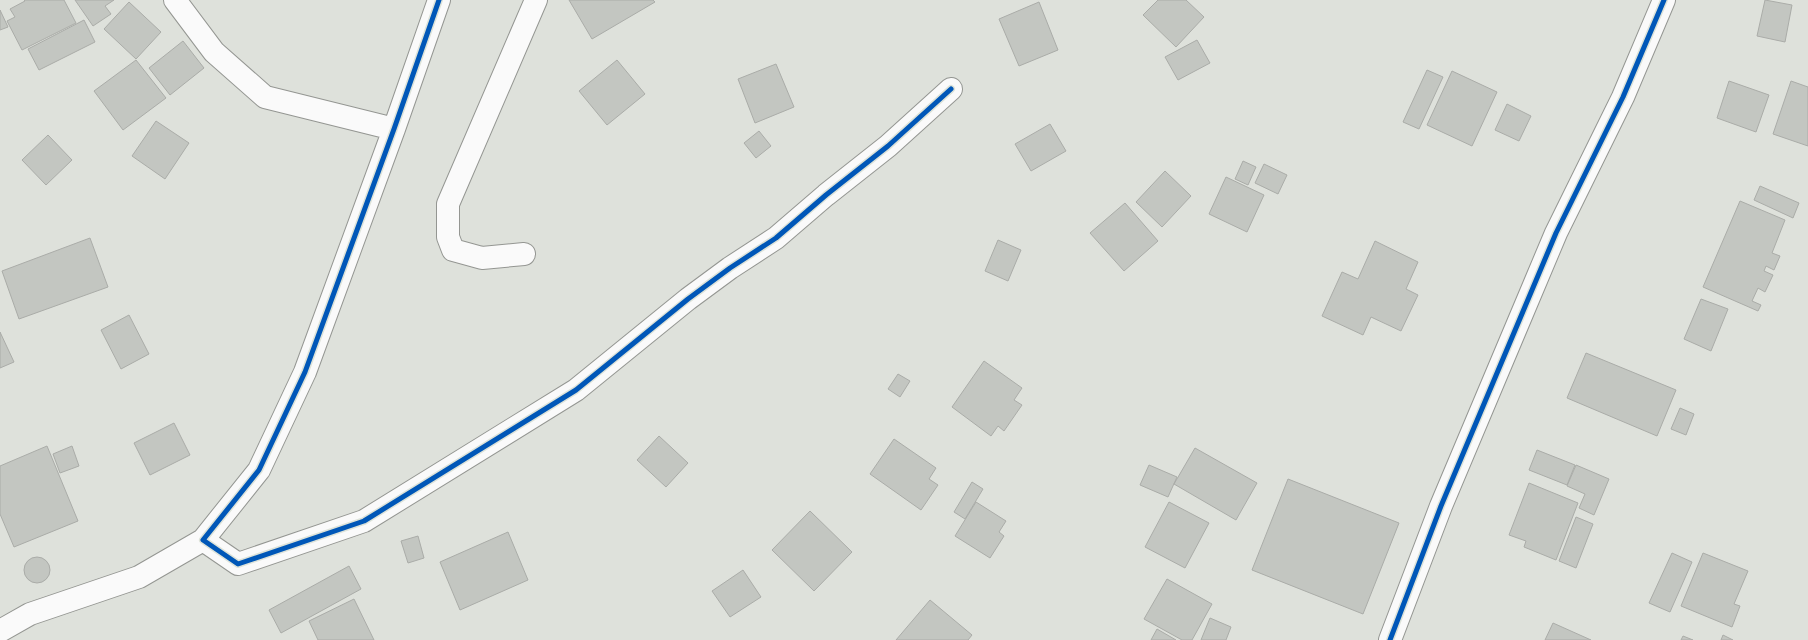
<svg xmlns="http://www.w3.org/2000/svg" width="1808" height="640" font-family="Manrope,sans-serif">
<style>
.building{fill:#c3c6c1;stroke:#aaaca8}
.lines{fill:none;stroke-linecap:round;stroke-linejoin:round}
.minor-casing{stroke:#949692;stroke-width:24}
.minor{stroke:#fafafa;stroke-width:22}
.cycleway-casing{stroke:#dde3d9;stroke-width:8}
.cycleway{stroke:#0057b8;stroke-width:5}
</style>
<rect width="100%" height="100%" fill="#dee1db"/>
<!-- building -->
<path class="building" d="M24,0H64L76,23L22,50L7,21L15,17L10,9L25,1Z
M75,0H114L105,6L111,14L93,26Z
M569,0H653L655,2L592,39Z
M1158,0H1186L1204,17L1176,47L1143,15Z
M1765,0L1792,5L1785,42L1757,36Z
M129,2L161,32L136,59L104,29Z
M1039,2L1058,50L1019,66L999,19Z
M0,10L8,27L0,30Z
M84,20L95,42L39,70L28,49Z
M1197,40L1210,63L1178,80L1165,57Z
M183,41L204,68L170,95L149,68Z
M136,60L166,98L123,130L94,91Z
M617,60L645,94L607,125L579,91Z
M776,64L794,107L755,123L738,79Z
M1427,70L1443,77L1419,129L1403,122Z
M1452,71L1497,92L1472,146L1427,125Z
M1729,81L1769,95L1756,132L1717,118Z
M1791,81L1808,87V146L1773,134Z
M1507,104L1531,116L1519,141L1495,130Z
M156,121L189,143L165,179L132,156Z
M1050,124L1066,151L1031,171L1015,144Z
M759,131L771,146L756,158L744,143Z
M48,135L72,160L46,185L22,160Z
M1243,161L1256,167L1248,185L1235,179Z
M1264,164L1287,175L1278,194L1255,183Z
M1165,171L1191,196L1162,227L1136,202Z
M1226,177L1264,195L1247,232L1209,214Z
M1760,186L1799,203L1793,218L1754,200Z
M1740,201L1785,220L1772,253L1780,256L1774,270L1766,266L1764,271L1773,275L1765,292L1758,288L1752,301L1761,305L1758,311L1703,287Z
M1125,203L1158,241L1124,271L1090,233Z
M90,238L108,287L19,319L2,271Z
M998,240L1021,250L1008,281L985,271Z
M1375,241L1418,262L1406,289L1418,295L1401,331L1371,317L1363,335L1322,316L1342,272L1358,279Z
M1701,299L1728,309L1711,351L1684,339Z
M129,315L149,354L121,369L101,330Z
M0,332L14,362L0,368Z
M1586,353L1676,390L1657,436L1567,398Z
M984,361L1022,388L1014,400L1022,405L1004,431L998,426L991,436L952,407Z
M898,374L910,381L900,397L888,389Z
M1680,408L1694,414L1686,435L1671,429Z
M174,423L190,455L150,475L134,443Z
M659,436L688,463L666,487L637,460Z
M894,439L936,468L929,479L938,485L921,510L870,474Z
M47,446L78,521L14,547L0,514V466Z
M72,446L79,466L60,473L53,454Z
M1195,448L1257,483L1236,520L1174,484Z
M1537,450L1575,465L1567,485L1529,470Z
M1149,465L1177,477L1168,497L1140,485Z
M1576,465L1609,479L1594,515L1579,508L1585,494L1567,486Z
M1288,479L1399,523L1363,614L1252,570Z
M972,482L983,489L965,519L954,512Z
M1529,483L1578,503L1556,560L1524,547L1526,541L1509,535Z
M976,502L1006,521L999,532L1004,536L990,558L955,536Z
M1169,502L1209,523L1185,568L1145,547Z
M810,511L852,552L814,591L772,550Z
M1576,517L1593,524L1576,568L1559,561Z
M508,532L528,580L460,610L440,562Z
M418,536L424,558L408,563L401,541Z
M1672,553L1692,562L1670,612L1649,603Z
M1703,553L1748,571L1734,604L1740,606L1732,627L1681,606Z
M24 570a13 13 0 1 1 26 0a13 13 0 1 1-26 0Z
M349,566L361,589L281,633L269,610Z
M743,570L761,597L730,617L712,591Z
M1167,579L1212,604L1192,640H1182L1144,619Z
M354,599L374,640H318L309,621Z
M930,600L972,635L968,640H896Z
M1210,618L1231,627L1226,640H1201Z
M1553,623L1591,640H1545Z
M1157,629L1176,640H1151Z
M1723,635L1733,640H1721Z
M1683,636L1693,640H1681Z"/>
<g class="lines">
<!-- minor casing -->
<g class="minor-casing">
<path id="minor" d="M175,0L214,52L265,97L394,129
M439,0L394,129L305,372L259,470L203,540L238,564L364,521L576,390L688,299L730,268L776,238L826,195L888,146L951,89
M524,254L482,258L453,250L448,237V204L536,0
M0,631L30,614L139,577L203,540
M1390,640L1441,506L1556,233L1623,97L1664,0"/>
</g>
<!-- minor -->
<use href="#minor" class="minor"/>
<!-- cycleway casing -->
<g class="cycleway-casing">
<path id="cycleway" d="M439,0L394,129L305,372L259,470L203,540L238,564L364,521L576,390L688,299L730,268L776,238L826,195L888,146L951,89
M1390,640L1441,506L1556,233L1623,97L1664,0"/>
</g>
<!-- cycleway -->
<use href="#cycleway" class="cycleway"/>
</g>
</svg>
